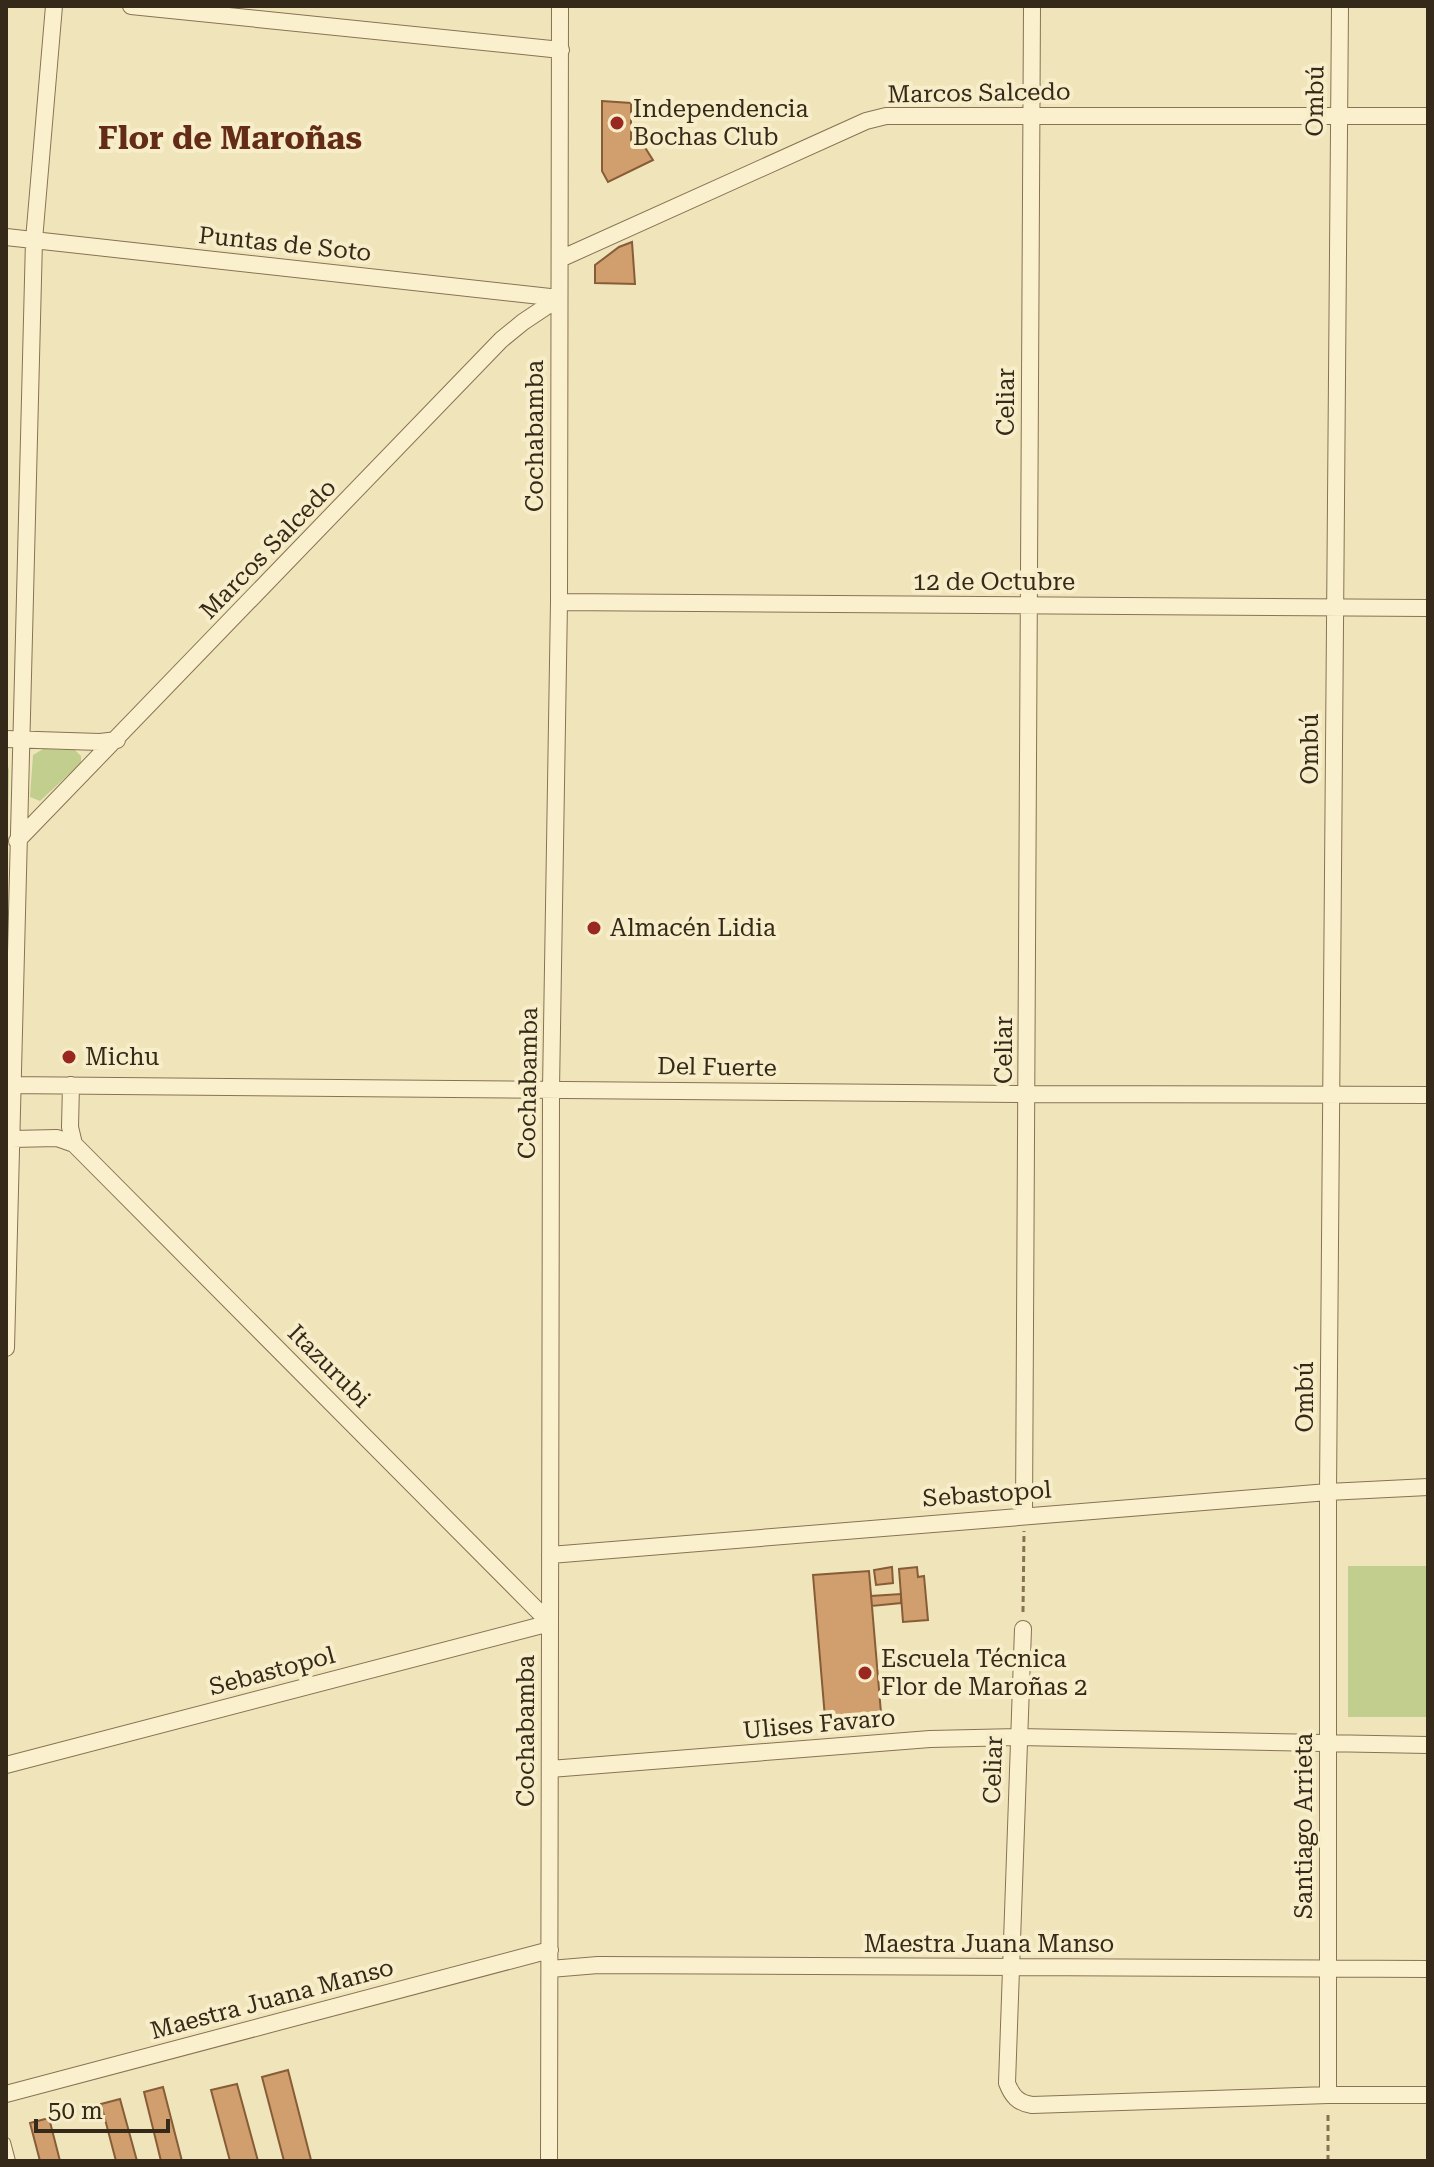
<svg xmlns="http://www.w3.org/2000/svg" width="1434" height="2167" font-family="'Roboto Serif',serif">
<style>
.green{fill:#c2ce8e}
.building{fill:#d19e6d;stroke:#875d38;stroke-width:2}
.lines{fill:none;stroke-linecap:round;stroke-linejoin:round}
.service-casing{stroke:#877353;stroke-width:10}
.minor-casing{stroke:#877353;stroke-width:18}
.path{stroke:#877353;stroke-width:3;stroke-dasharray:6 4;stroke-linecap:butt}
.service{stroke:#fbf0cd;stroke-width:8}
.minor{stroke:#fbf0cd;stroke-width:16}
.poi-dot{fill:#992820;stroke:#f7edc9;stroke-width:3}
.labels{text-anchor:middle;stroke-width:8;stroke-linejoin:round;paint-order:stroke}
.street-label{font-size:24px;fill:#352919;stroke:#f7edc9}
.poi-label{font-size:24px;fill:#352919;stroke:#f7edc9;text-anchor:start}
.district-label{font-size:32px;font-weight:bold;fill:#642c17;stroke:#f7edc9}
</style>
<rect width="100%" height="100%" fill="#f0e4ba"/>
<!-- green -->
<path class="green" d="M43,749L75,750L81,756V763L40,801L30,797L33,755Z
M6,759L9,770L6,902Z
M1348,1566H1428V1717H1348Z"/>
<!-- building -->
<path class="building" d="M602,101L631,103V143L644,146L653,160L608,182L602,171Z
M632,242L635,284L595,283V265L619,247Z
M892,1567L893,1583L876,1585L874,1570Z
M917,1567L918,1577L924,1576L928,1620L903,1622L899,1569Z
M869,1571L881,1713L825,1718L813,1575Z
M901,1594V1603L872,1606L871,1596Z
M288,2070L311,2160L309,2161H284L262,2077Z
M237,2084L258,2161H230L211,2090Z
M163,2087L182,2161H161L144,2092Z
M120,2099L137,2161H116L101,2104Z
M49,2118L60,2161H40L30,2123Z"/>
<g class="lines">
<!-- service casing -->
<g class="service-casing">
<path id="service" d="M6,2142L11,2161"/>
</g>
<!-- minor casing -->
<g class="minor-casing">
<path id="minor" d="M131,6L561,50
M6,237L559,298
M560,259L866,121L886,116H1428
M559,602L1428,608
M6,739L100,742L117,740
M17,841L501,340L523,322L559,298
M6,1085L1028,1094L1428,1095
M71,1085L70,1127L74,1144
M12,1139L57,1138L74,1144L550,1623
M6,1348L34,240L54,6
M1024,1515L1032,6
M550,1555L1328,1492L1428,1487
M1023,1629L1007,2083C1012,2096 1018,2103 1032,2105L1328,2095H1428
M6,1765L550,1623
M550,1769L930,1739L1018,1737L1428,1745
M550,1969L598,1965L1428,1969
M6,2094L550,1950
M1328,2095V1492L1340,6
M549,2161L551,1089L559,602L560,6"/>
</g>
<!-- path -->
<path class="path" d="M1023,1612L1024,1531
M1328,2161V2111"/>
<!-- service -->
<use href="#service" class="service"/>
<!-- minor -->
<use href="#minor" class="minor"/>
</g>
<!-- markers -->
<g class="poi-dot">
<circle cx="617" cy="123" r="8"/>
<circle cx="594" cy="928" r="8"/>
<circle cx="69" cy="1057" r="8"/>
<circle cx="865" cy="1673" r="8"/>
</g>
<g class="labels">
<!-- street labels -->
<g class="street-label">
<text transform="translate(979 93) rotate(-1)" y="8">Marcos Salcedo</text>
<text transform="translate(1315 101) rotate(-89)" y="8">Ombú</text>
<text transform="translate(285 244) rotate(6)" y="8">Puntas de Soto</text>
<text transform="translate(1006 402) rotate(-90)" y="8">Celiar</text>
<text transform="translate(535 436) rotate(-90)" y="8">Cochabamba</text>
<text transform="translate(268 549) rotate(-46)" y="8">Marcos Salcedo</text>
<text x="994" y="590">12 de Octubre</text>
<text transform="translate(1310 749) rotate(-90)" y="8">Ombú</text>
<text transform="translate(1004 1050) rotate(-90)" y="8">Celiar</text>
<text transform="translate(717 1067) rotate(1)" y="8">Del Fuerte</text>
<text transform="translate(528 1083) rotate(-89)" y="8">Cochabamba</text>
<text transform="translate(329 1366) rotate(45)" y="8">Itazurubi</text>
<text transform="translate(1305 1397) rotate(-90)" y="8">Ombú</text>
<text transform="translate(987 1494) rotate(-4)" y="8">Sebastopol</text>
<text transform="translate(272 1671) rotate(-15)" y="8">Sebastopol</text>
<text transform="translate(819 1724) rotate(-5)" y="8">Ulises Favaro</text>
<text transform="translate(526 1731) rotate(-90)" y="8">Cochabamba</text>
<text transform="translate(993 1770) rotate(-88)" y="8">Celiar</text>
<text transform="translate(1304 1826) rotate(-90)" y="8">Santiago Arrieta</text>
<text x="989" y="1952">Maestra Juana Manso</text>
<text transform="translate(272 1999) rotate(-15)" y="8">Maestra Juana Manso</text>
</g>
<!-- poi labels -->
<g class="poi-label">
<text x="633" y="117">Independencia<tspan x="633" dy="28">Bochas Club</tspan></text>
<text x="610" y="936">Almacén Lidia</text>
<text x="85" y="1065">Michu</text>
<text x="881" y="1667">Escuela Técnica<tspan x="881" dy="28">Flor de Maroñas 2</tspan></text>
</g>
<!-- district labels -->
<g class="district-label">
<text x="230" y="149">Flor de Maroñas</text>
</g>
</g>
<!-- border -->
<rect width="1434" height="2167" fill="none" stroke="#352919" stroke-width="16"/>
<!-- scale -->
<path d="M36 2119v12h132v-12" fill="none" stroke="#352919" stroke-width="4"/>
<text x="48" y="2119" font-size="24" fill="#352919" stroke="#f7edc9" stroke-width="6" paint-order="stroke">50 m</text>
</svg>
